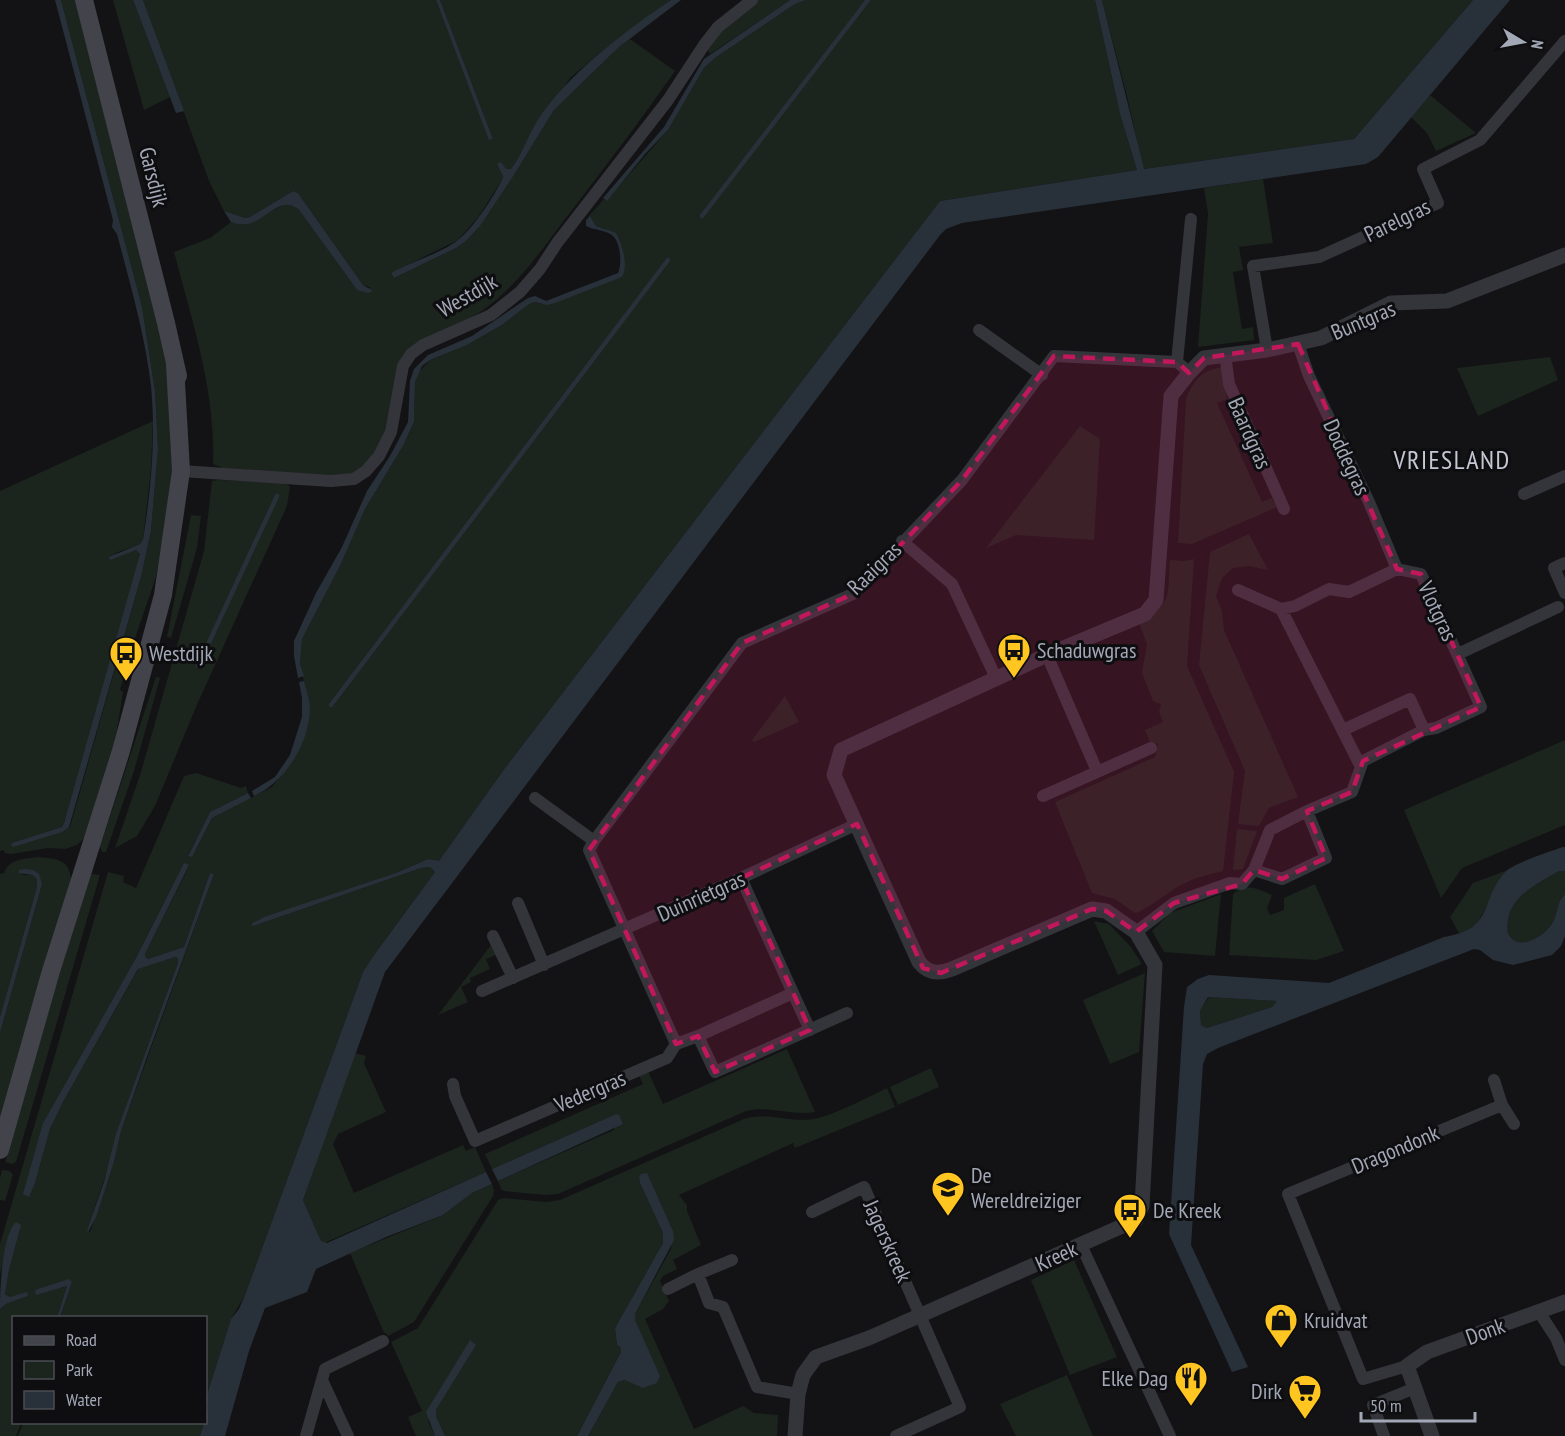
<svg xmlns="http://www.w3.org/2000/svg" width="1565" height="1436" font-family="'PT Sans Narrow',sans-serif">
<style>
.green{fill:#1b241d;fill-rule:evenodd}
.water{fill:#28313a;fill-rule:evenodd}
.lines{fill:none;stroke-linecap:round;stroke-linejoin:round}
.stream{stroke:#28313a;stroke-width:4.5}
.minor{stroke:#34343b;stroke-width:12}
.tertiary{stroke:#34343b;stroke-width:15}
.secondary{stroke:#42434b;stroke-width:18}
.marked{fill:#c2185b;fill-opacity:0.2;stroke:#c2185b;stroke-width:4.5;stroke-dasharray:12 8;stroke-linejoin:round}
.labels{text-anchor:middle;stroke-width:6;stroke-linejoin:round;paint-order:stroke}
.street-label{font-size:22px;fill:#a3a8b7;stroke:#0e0e10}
.poi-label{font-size:22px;fill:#a3a8b7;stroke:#0e0e10;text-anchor:start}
.quarter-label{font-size:26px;letter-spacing:1.5px;fill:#c5c7d3;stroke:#0e0e10}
</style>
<rect width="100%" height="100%" fill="#131315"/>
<!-- green -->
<path class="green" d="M61,0H75L168,366L174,472L156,577L131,650L120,690L123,692L114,749L86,836L77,845L65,849L48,848L11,854L5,853L3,850L0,851V491L153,421L151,468L143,540L140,544L113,554L136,550L139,551L140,559L64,823L62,827L13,843L70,827L141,577L151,531L158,449L155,390L142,307Z
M113,0H133L170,97L144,110Z
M143,0H436L490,140L493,139L440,0H671L608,46L570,78L511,169L506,170L497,164L503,176L502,180L479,216L458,240L391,273L394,278L456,248L466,241L480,226L514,175L554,110L619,47L630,39L675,71C641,120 605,167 569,214C545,245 522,280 491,304C469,322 440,332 414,344C404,378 387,456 355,473C352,475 346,476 342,477L223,468L213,464C216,392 192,321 174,252L210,238L231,222L244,225L287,203L292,204L299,210L357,290L371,288L363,285L298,193L293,191L250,217L245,218L224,211L209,181Z
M758,0H790L710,54L706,47L722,29Z
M806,0H1095L1120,114L1137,170L940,201L505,768L439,862L428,859L396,873L251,924L253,926L421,868L430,867L435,872L374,955L363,972L245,1295L231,1319L206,1398L208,1405L206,1416V1318L60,1317L72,1282L37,1294L67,1286L57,1317L14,1318V1422L21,1423L16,1436H0V1309L6,1304L28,1296L10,1297L5,1294L9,1270L20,1229L10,1230L0,1275V1244L108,872L124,876L123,882L136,888L184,776L196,773L241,788L246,786L248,793L210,812L188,855L192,857L212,818L272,787L295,757L306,731L310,709L300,664L302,639L340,566L365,509L403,446L414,423L415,382L417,374L430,360L467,345L485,335L502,325L529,304L535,302L541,304L622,277C621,248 627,235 596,226L590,216L588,217L604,199L606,201L668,130L704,68L715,58L795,4ZM184,863L189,866L146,952L145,956L148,959L184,947L210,873L214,874L121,1131L114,1162L90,1232L87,1230L178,963V958L175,957L139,968L63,1102L50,1129L35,1183L43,1123L137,956Z
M1102,0H1473L1354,139L1143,169L1128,100Z
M1430,95L1476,133L1436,151L1427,133L1411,117Z
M1263,179L1273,243L1239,247L1243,270L1233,272L1242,329L1253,327L1254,340L1198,347L1208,214L1204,188Z
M1550,357L1558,380L1478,416L1457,368Z
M1223,367L1227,399L1217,403L1262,502L1271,498L1277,507L1192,544L1178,543L1186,399C1194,380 1201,370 1223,367Z
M1080,426L1100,439L1094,540L1016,535L986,548Z
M219,480L285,482L290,487L287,506L196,707L155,806L137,836L115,848L141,772L204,551L212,481Z
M191,515L201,516L197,548L171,638L167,637Z
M1249,534L1268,570L1249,566L1233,568L1222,578L1216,596L1222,611L1224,630L1298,797L1269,808L1259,826L1238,824L1245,771L1199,665L1210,552Z
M1194,559L1187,666L1234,772L1223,871C1211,874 1197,877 1185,883C1173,888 1144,912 1135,913L1115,899L1092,893L1055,802L1155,757L1158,744L1150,742L1145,730L1163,722L1159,712L1161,704L1153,701L1142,673L1147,644L1139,623C1174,602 1167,597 1170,560L1184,561Z
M156,677L160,678L134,771L106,852H102L100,847Z
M785,696L799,722L754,742L752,740Z
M1565,740V825L1462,868L1441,898L1404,810Z
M1237,829L1257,831L1243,869L1233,870Z
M38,857C57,859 71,859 71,882L0,1123V1033L42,884L33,870L21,875H33L37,879V887L0,1017V874L4,873C10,858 24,859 38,857Z
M1505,871L1476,926L1460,935L1450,917L1473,883Z
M1559,871H1565V894C1557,902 1558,910 1554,920C1549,932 1528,947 1515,941C1512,939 1510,936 1508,934C1503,899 1534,886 1559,871Z
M92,874L100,875L16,1162L12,1164L5,1162L60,971L89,877Z
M1315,884L1344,951L1316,960L1229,955L1233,894C1247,882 1258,889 1272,895L1267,908L1270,915L1284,910V898Z
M1221,894L1215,956L1164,952L1152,931L1170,913Z
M1094,921L1109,924L1131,947L1142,964L1118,975Z
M491,945L496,955L486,959L490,969L470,978L471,982L461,987L468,1002L438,1015Z
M1145,973L1139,1052L1110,1064L1083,1000Z
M1209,997L1278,1001L1272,1007L1207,1028L1201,1025L1200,1011Z
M787,1049L815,1112C791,1116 769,1105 746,1111L558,1194L545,1195L504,1191L501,1189L498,1181L614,1130L616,1114L492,1169L485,1154L643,1084L638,1073L647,1069L663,1104Z
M355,1053L366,1056L364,1063L386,1112L338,1134L333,1144L354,1193L463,1145L466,1151L475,1147L486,1172L324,1243L321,1241L303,1200Z
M931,1068L939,1087L898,1105L890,1087Z
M887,1088L895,1107L795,1148L793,1143L679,1195L687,1205V1211L701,1245L673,1260L677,1269L663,1276L660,1281L669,1301L663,1309L645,1319L694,1429L743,1406L754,1413L778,1415L777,1436H588L618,1382L625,1380L635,1314L671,1249L673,1231L647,1174L639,1176L640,1183L663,1233V1243L615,1328L617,1345L621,1348V1352L577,1436H445L436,1416V1410L476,1345L428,1421L435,1436H416L408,1417L422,1411L391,1342L418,1328L498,1200L503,1198L547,1202L560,1200L744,1119C767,1111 790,1123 813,1119C833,1116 868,1097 887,1088Z
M2,1170L10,1171L13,1175L5,1201L0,1200V1178Z
M492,1184L494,1190L493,1196L414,1322L388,1336L386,1333H384L350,1253L443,1215L472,1193Z
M1074,1260L1117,1357L1070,1375L1031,1280Z
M1067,1375L1093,1436H1016L1000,1404Z
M23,1423V1422L204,1423L200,1436H18Z"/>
<!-- water -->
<path class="water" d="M55,0H61L142,307L155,391L158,449L151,531L141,577L69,827L62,832L13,847L11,845L12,843L62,827L64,823L140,554L136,550L110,560L109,557L140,544L143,540C151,490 156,437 151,386C145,334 130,284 117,234L112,227L113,220Z
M133,0H143L184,111L176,113Z
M436,0H440L493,139L489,140Z
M671,0H681L619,47L554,110L514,175L480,226L466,241L456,248L394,278L391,273C410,262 442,253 458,240C475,226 492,199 502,180L503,176L497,164L501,162L506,169H511C524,152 530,129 543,112C577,67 624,32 671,0Z
M790,0H806L795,4L715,58L704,68L668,130L645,154L607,201L603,198L664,127L704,59Z
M1095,0H1102L1144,169L1354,139L1473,0H1510L1378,157L1366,164L962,223L946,229L940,235L385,972L303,1200L321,1241L327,1243L486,1172L492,1184L472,1193L443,1215L386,1237L316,1269L307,1292L265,1308L249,1351L225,1436H200L204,1423L206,1422L208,1405L206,1398L231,1319L239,1309L245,1295L363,972L374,955L435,872L430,867L421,868L253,926L251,924L264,917L396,873L428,859L439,861L505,768L940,201L1137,170L1120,114Z
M293,191L298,193L363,285L373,291L368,293L357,290L299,210C282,195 269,217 251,223C244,226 237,224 231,222L224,211L245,218L250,217Z
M590,216L596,226L616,233C622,245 629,265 622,277L555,303L547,305L535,302L529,304L502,325L467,345L430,360L422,366L415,382L414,422L403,446L365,509L340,566L302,639L300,664L304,676L298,678L294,656V641L316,593L342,547L367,491L390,456L408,422L410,381L414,369L428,355L472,336L528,298L535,296L546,301L618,273C622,265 621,243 613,236C607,230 593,230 586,226V220Z
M304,681C306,690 310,700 310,709C309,744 285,782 254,796L252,791L275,777L290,755L302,717V698L299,682Z
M248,793L251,798L212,818L192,857L188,856L210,812Z
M1563,847H1565V871H1559C1534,886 1503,899 1508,934C1510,936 1512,939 1515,941C1528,947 1549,932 1554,920C1558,910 1557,902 1565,894V936L1561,946L1552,955L1513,965L1493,960L1480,950L1474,949L1218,1048L1207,1054L1203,1064L1191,1245L1248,1367L1232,1372L1169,1234L1184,1007L1187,987L1198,979L1209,975L1329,983L1444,937C1494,929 1479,904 1504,873C1511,864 1551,851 1563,847ZM1208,997L1277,1001L1272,1007L1207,1028L1201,1025L1200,1011Z
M184,863L189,865L146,952L145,956L148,959L184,947L210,873L214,874L148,1054L121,1131L114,1162L96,1217L88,1232L87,1230L104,1182L116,1134L178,963V958L175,957L138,969L63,1102L50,1129L35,1183L29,1197L23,1194L43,1123L137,956Z
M25,869L33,870L39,874L42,884L0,1033V1017L37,887V879L33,875L19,873V870Z
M616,1114L619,1115L623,1124L498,1181L492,1169Z
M647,1173L673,1231L674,1240L635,1314V1320L660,1376L657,1383L643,1388L625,1380L618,1382L588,1436H577L621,1352V1348L617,1345L615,1328L663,1243V1233L640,1183L639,1176L641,1174Z
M16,1222L21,1225L20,1229L9,1270L5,1294L10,1297L27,1292L28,1296L6,1304L0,1309C0,1290 2,1234 16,1222Z
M69,1279L72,1282L60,1317H57L67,1286L36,1295L35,1290Z
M470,1340L476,1345L436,1410V1416L445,1436H435L426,1412Z"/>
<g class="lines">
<!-- stream -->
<path class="stream" d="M702,216L868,0
M198,666L277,496
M331,705L668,260"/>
<!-- minor -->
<path class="minor" d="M979,330L1042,375
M1298,344L1309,376L1369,502L1397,569
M1267,350L1253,266L1319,257L1438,203L1423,169L1480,140L1565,41
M1225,354L1229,384L1284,509
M1183,367L1177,362L1191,219
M181,471L331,481L354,479L366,471L379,456L391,432L403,366L411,354L423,345L491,315L520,292L540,269L557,243L668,100L704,45L718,27L752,0
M1524,494L1565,476
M902,541L952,584L996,678
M1565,563L1554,568L1565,593
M1238,590L1281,609L1295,606L1329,589L1349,592L1397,569L1421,574L1481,707L1436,728L1424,730L1363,761L1352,792L1307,811
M1281,609L1359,763L1363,761
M1458,654L1558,607
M1047,655L1097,771
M1343,730L1410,699L1424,730
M1043,796L1151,748
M535,798L594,841
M1307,811L1326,858L1282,879L1254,870L1270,830Z
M741,878L793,993
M518,903L544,965
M1136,932L1174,903L1230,883L1242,884L1254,870
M493,936L513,978
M482,991L741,878L857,824
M698,1036L715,1072L847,1013
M676,1044L589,850L594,841L742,643L855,593L962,480L1054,356L1177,362
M1494,1080L1502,1105L1514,1124
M453,1084L455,1096L475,1141L667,1058L676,1044L698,1036L793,993L810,1030
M812,1212L864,1187L960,1407L896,1436
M1081,1245L1170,1436
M732,1260L698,1274L709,1303L723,1307L757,1387L798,1394
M668,1289L698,1274
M1539,1312L1556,1338L1565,1360
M1407,1366L1363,1379L1288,1194L1502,1105
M322,1380L348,1436
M306,1436L325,1369L383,1341
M1384,1436L1373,1405L1415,1388"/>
<!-- tertiary -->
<path class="tertiary" d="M795,1436L798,1394L803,1375L816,1357L869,1338L1136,1220L1142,1206L1155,965L1136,932L1106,911L1092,909L952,969C939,974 928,974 919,962L834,775L841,750L1047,655L1145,614L1156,600L1171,396L1189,373L1204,358L1267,350L1321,338L1391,303L1447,301L1565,255
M1432,1436L1407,1366L1427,1352L1565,1302"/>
<!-- secondary -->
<path class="secondary" d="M84,0L166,323L178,376
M0,1150L51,971L121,751L163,595L181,471L175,365"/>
</g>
<!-- marked area -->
<path class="marked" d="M1298,344L1397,569L1421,574L1481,707L1363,761L1352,792L1307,811L1326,858L1282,879L1254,870L1242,884L1174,903L1136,932L1106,911L1092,909L941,973L923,968L857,824L741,878L810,1030L715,1072L698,1036L676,1044L589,850L742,643L855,593L962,480L1054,356L1177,362L1189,373L1204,358Z"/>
<!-- icons -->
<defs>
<g id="bus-pin" transform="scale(1.725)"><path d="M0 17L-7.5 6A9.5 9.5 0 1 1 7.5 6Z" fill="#ffc521" stroke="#0e0e10"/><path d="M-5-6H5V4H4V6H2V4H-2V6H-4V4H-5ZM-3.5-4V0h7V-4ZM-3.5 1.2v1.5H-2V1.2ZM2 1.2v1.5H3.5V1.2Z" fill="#111"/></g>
<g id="school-pin" transform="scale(1.725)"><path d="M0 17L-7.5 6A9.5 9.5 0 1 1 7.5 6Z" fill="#ffc521" stroke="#0e0e10"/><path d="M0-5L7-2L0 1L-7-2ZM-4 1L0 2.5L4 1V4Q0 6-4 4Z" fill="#111"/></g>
<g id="shop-pin" transform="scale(1.725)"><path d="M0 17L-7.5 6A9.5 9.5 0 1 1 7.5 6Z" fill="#ffc521" stroke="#0e0e10"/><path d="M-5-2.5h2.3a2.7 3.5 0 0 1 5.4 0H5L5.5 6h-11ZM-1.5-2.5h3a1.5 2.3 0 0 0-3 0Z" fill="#111"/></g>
<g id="restaurant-pin" transform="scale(1.725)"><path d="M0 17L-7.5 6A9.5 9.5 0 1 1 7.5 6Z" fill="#ffc521" stroke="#0e0e10"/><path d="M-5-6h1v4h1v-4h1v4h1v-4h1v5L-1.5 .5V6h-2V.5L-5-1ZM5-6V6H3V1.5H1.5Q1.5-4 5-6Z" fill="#111"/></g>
<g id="supermarket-pin" transform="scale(1.725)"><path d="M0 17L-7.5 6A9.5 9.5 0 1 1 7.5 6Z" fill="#ffc521" stroke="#0e0e10"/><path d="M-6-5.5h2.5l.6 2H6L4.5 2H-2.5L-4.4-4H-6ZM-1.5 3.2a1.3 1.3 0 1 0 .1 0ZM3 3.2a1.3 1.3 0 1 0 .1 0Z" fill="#111"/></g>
</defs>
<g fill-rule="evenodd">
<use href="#bus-pin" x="1014" y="650"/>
<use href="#bus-pin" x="126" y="653"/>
<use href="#school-pin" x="948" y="1188"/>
<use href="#bus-pin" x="1130" y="1210"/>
<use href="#shop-pin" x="1281" y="1320"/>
<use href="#restaurant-pin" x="1191" y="1378"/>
<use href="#supermarket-pin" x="1305" y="1391"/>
</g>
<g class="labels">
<!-- street labels -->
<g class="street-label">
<text transform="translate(154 177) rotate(76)" y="8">Garsdijk</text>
<text transform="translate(1397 220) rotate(-26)" y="8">Parelgras</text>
<text transform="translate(467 295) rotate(-30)" y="8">Westdijk</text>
<text transform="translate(1363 320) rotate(-23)" y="8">Buntgras</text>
<text transform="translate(1250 433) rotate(66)" y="8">Baardgras</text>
<text transform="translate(1347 457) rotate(65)" y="8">Doddegras</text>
<text transform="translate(874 568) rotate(-44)" y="8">Raaigras</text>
<text transform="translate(1438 611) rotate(65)" y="8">Vlotgras</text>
<text transform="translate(701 896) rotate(-24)" y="8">Duinrietgras</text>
<text transform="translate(590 1091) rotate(-23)" y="8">Vedergras</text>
<text transform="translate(1395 1149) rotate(-23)" y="8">Dragondonk</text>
<text transform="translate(888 1241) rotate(66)" y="8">Jagerskreek</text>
<text transform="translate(1056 1256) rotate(-24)" y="8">Kreek</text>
<text transform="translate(1485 1331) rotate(-20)" y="8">Donk</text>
</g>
<!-- poi labels -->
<g class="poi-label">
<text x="1037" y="658">Schaduwgras</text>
<text x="149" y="661">Westdijk</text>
<text x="971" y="1183">De<tspan x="971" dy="25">Wereldreiziger</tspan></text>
<text x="1153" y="1218">De Kreek</text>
<text x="1304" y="1328">Kruidvat</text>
<text x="1168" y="1386" text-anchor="end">Elke Dag</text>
<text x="1282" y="1399" text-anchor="end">Dirk</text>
</g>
<!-- quarter labels -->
<g class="quarter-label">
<text x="1452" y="469">VRIESLAND</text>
</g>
</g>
<!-- legend -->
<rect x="12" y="1316" width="195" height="108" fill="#0e0e10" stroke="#4a4c53" stroke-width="1.5"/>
<rect x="24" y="1336" width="30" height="9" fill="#42434b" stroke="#4a4c53" stroke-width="1.5"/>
<text x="66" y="1346" font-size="18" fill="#a3a8b7">Road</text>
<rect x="24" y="1361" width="30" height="18" fill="#1b241d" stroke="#4a4c53" stroke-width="1.5"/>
<text x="66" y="1376" font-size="18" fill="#a3a8b7">Park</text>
<rect x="24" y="1391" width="30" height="18" fill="#28313a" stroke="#4a4c53" stroke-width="1.5"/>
<text x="66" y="1406" font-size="18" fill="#a3a8b7">Water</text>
<!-- north arrow -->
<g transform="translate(1523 42) rotate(100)" stroke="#0e0e10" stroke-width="4.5" paint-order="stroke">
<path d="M0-4.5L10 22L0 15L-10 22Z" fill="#a3a8b7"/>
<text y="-9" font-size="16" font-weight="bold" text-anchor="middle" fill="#a3a8b7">N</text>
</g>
<!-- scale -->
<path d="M1361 1412v9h114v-9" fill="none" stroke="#a3a8b7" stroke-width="3"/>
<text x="1370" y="1412" font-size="18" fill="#a3a8b7" stroke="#0e0e10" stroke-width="4.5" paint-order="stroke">50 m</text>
</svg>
